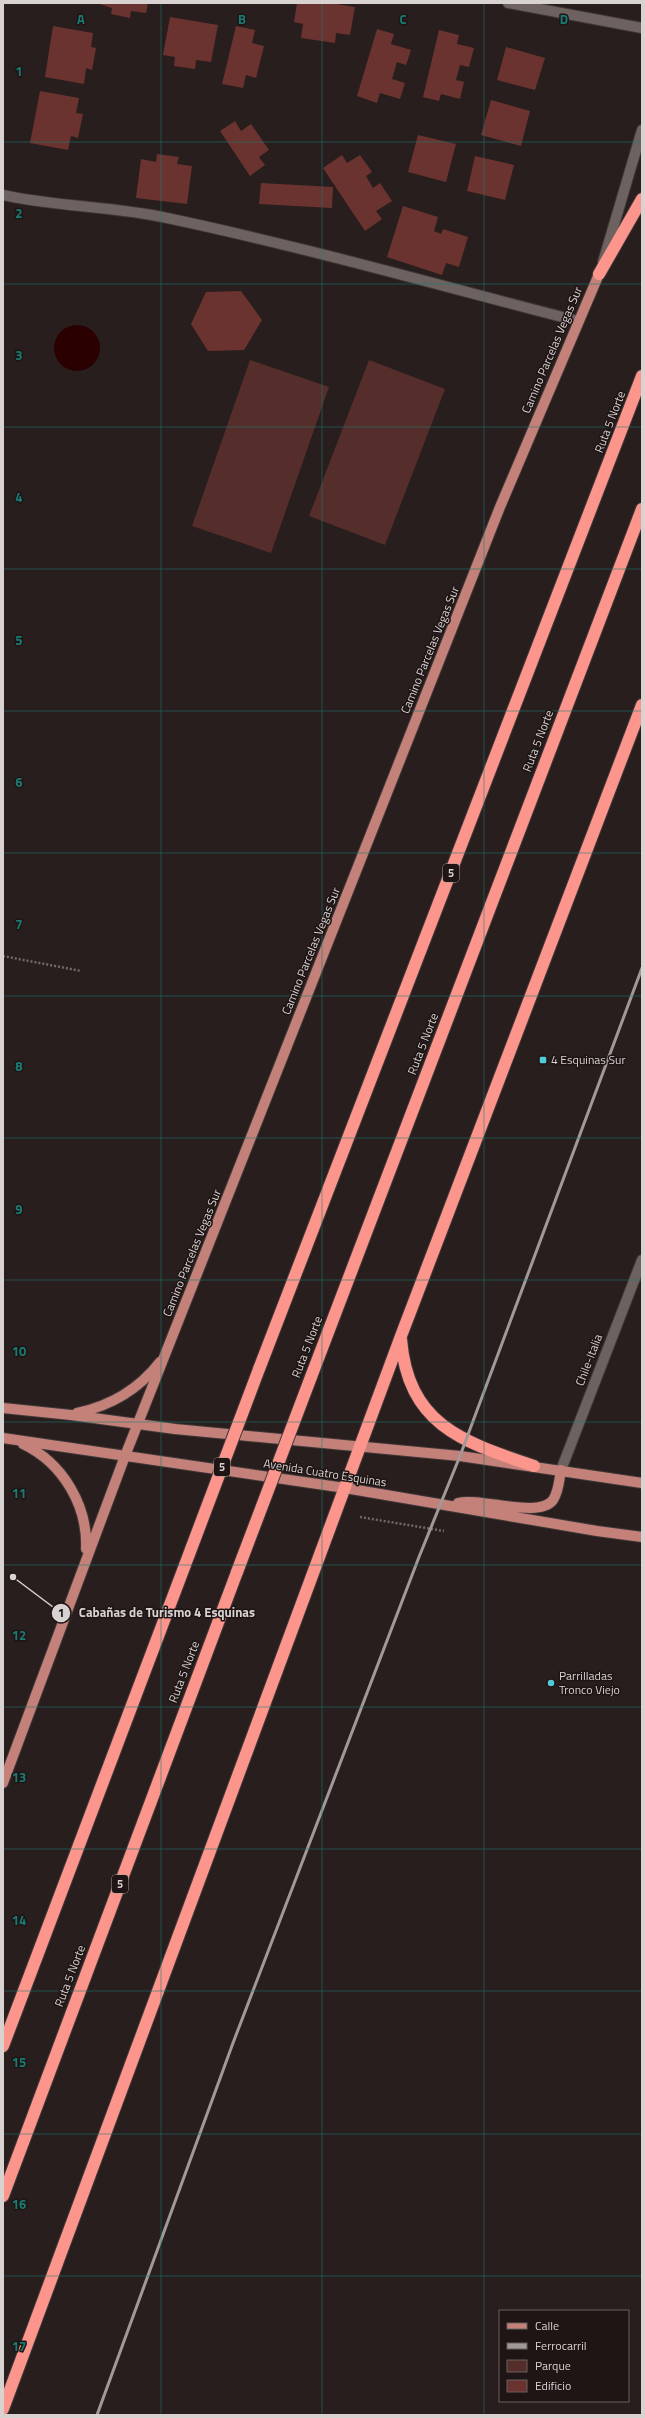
<svg xmlns="http://www.w3.org/2000/svg" width="645" height="2418" font-family="'Titillium Web',sans-serif">
<style>
.green{fill:#552e2b}
.water{fill:#2b0001}
.building{fill:#6a332f}
.lines{fill:none;stroke-linecap:round;stroke-linejoin:round}
.minor-casing{stroke:#403838;stroke-width:12}
.major-casing{stroke:#403838;stroke-width:12}
.highway-casing{stroke:#403838;stroke-width:14}
.path{stroke:#716968;stroke-width:2.5;stroke-dasharray:2 2;stroke-linecap:butt}
.minor{stroke:#6d6260;stroke-width:10}
.major{stroke:#c3817a;stroke-width:10}
.highway{stroke:#fc958c;stroke-width:12}
.rail{stroke:#a19998;stroke-width:3}
.highway-bridge-casing{stroke:#403838;stroke-width:14;stroke-linecap:butt}
.highway-bridge{stroke:#fc958c;stroke-width:12}
.grid{fill:none;stroke:#197b73;stroke-width:1;stroke-opacity:0.55}
.poi-dot{fill:#52cbd9;stroke:#1e1514;stroke-width:1.5}
.labels{text-anchor:middle;stroke-width:3;stroke-linejoin:round;paint-order:stroke}
.shield{fill:#1e1514;stroke:#a09998;stroke-width:1}
.shield-label{font-size:11px;font-weight:bold;fill:#d8d2d1}
.street-label{font-size:12px;fill:#d8d2d1;stroke:#1e1514}
.poi-label{font-size:12px;fill:#d8d2d1;stroke:#1e1514;text-anchor:start}
.grid-label{font-size:13px;text-anchor:middle;font-weight:bold;fill:#197b73;stroke:#1e1514;stroke-width:3;stroke-linejoin:round;paint-order:stroke}
.leader{fill:none;stroke:#d8d2d1;stroke-width:1.5}
.callout-dot{fill:#d8d2d1;stroke:#1e1514;stroke-width:1.5}
.mark-label{font-size:12px;text-anchor:middle;font-weight:bold;fill:#111}
.callout-label{font-size:13px;text-anchor:middle;font-weight:bold;fill:#d8d2d1;stroke:#1e1514;stroke-width:3;stroke-linejoin:round;paint-order:stroke}
</style>
<rect width="100%" height="100%" fill="#281e1d"/>
<!-- green -->
<path class="green" d="M250,360L329,387L271,553L192,526Z
M369,360L445,389L385,545L309,516Z"/>
<!-- water -->
<path class="water" d="M54 348a23 23 0 1 1 46 0a23 23 0 1 1-46 0Z"/>
<!-- building -->
<path class="building" d="M96,3H148L146,13L131,11L130,18L111,14L112,8Z
M297,3H330L355,7L350,35L336,33L335,43L301,38L303,24L294,22Z
M170,17L218,25L211,62L196,60L195,69L174,66L175,57L163,55Z
M53,26L93,33L91,47L96,48L92,70L86,68L84,84L45,77Z
M236,26L255,30L252,43L264,46L256,78L246,75L243,88L222,84Z
M377,29L394,34L391,44L411,50L406,65L397,62L392,79L405,83L400,99L380,93L377,103L357,96Z
M439,30L459,35L457,44L474,48L469,67L460,65L456,80L464,82L460,99L441,94L439,101L423,97Z
M506,47L545,58L535,90L497,80Z
M40,91L79,98L76,113L83,114L78,138L71,136L68,150L30,143Z
M491,100L530,111L521,146L481,135Z
M235,121L241,131L251,124L269,150L259,157L265,165L250,176L220,131Z
M418,135L456,144L446,182L408,172Z
M157,154L179,157L177,164L192,166L187,204L136,198L141,159L156,162Z
M342,155L347,163L360,155L372,172L366,176L373,188L380,183L392,201L376,211L382,219L365,231L323,168Z
M475,156L514,165L505,200L467,191Z
M261,183L333,187L332,208L259,204Z
M403,206L438,217L434,231L441,234L443,229L468,237L459,267L446,263L442,275L387,257Z
M241,291L262,320L244,350L208,351L191,324L206,292Z"/>
<g class="lines">
<!-- minor casing -->
<g class="minor-casing">
<path id="minor" d="M508,3L642,28
M3,195C57,207 113,206 167,218C305,247 441,286 578,321
M603,262L642,130
M561,1470L642,1260"/>
</g>
<!-- major casing -->
<g class="major-casing">
<path id="major" d="M3,1408L71,1415L175,1429L460,1456L642,1483
M77,1413C110,1406 139,1389 160,1362
M3,1438L345,1488L597,1531L642,1537
M23,1444C63,1463 88,1506 86,1549
M458,1503C480,1497 539,1519 553,1500C559,1491 559,1480 561,1470
M3,1783L125,1456L500,507L599,274"/>
</g>
<!-- highway casing -->
<g class="highway-casing">
<path id="highway" d="M599,274L642,199
M401,1339C408,1425 463,1442 534,1466
M259,1369L642,376
M311,1377L642,509
M3,2046L185,1565
M3,2196L237,1572
M3,2409L401,1336L642,705"/>
</g>
<!-- path -->
<path class="path" d="M3,956L81,971
M360,1517L444,1531"/>
<!-- minor -->
<use href="#minor" class="minor"/>
<!-- major -->
<use href="#major" class="major"/>
<!-- highway -->
<use href="#highway" class="highway"/>
<!-- rail -->
<path class="rail" d="M97,2415L233,2043L419,1557L460,1456L642,968"/>
<!-- highway-bridge casing -->
<g class="highway-bridge-casing">
<path id="highway-bridge" d="M185,1565L259,1369
M237,1572L311,1377"/>
</g>
<!-- highway-bridge -->
<use href="#highway-bridge" class="highway-bridge"/>
</g>
<!-- grid -->
<path class="grid" d="M161,3V2415M322,3V2415M484,3V2415M3,142H642M3,284H642M3,427H642M3,569H642M3,711H642M3,853H642M3,996H642M3,1138H642M3,1280H642M3,1422H642M3,1565H642M3,1707H642M3,1849H642M3,1991H642M3,2134H642M3,2276H642"/>
<!-- markers -->
<g class="poi-dot">
<rect x="539" y="1056" width="8" height="8" rx="2"/>
<circle cx="551" cy="1683" r="4"/>
</g>
<g class="labels">
<!-- shield labels -->
<g class="shield">
<rect x="443" y="864" width="16" height="18" rx="3"/>
<rect x="214" y="1458" width="16" height="18" rx="3"/>
<rect x="112" y="1875" width="16" height="18" rx="3"/>
</g>
<g class="shield-label">
<text x="451" y="877">5</text>
<text x="222" y="1471">5</text>
<text x="120" y="1888">5</text>
</g>
<!-- street labels -->
<g class="street-label">
<text transform="translate(552 350) rotate(-67)" y="4">Camino Parcelas Vegas Sur</text>
<text transform="translate(610 422) rotate(-69)" y="4">Ruta 5 Norte</text>
<text transform="translate(430 650) rotate(-68)" y="4">Camino Parcelas Vegas Sur</text>
<text transform="translate(538 741) rotate(-69)" y="4">Ruta 5 Norte</text>
<text transform="translate(311 951) rotate(-68)" y="4">Camino Parcelas Vegas Sur</text>
<text transform="translate(423 1044) rotate(-69)" y="4">Ruta 5 Norte</text>
<text transform="translate(192 1253) rotate(-68)" y="4">Camino Parcelas Vegas Sur</text>
<text transform="translate(307 1347) rotate(-69)" y="4">Ruta 5 Norte</text>
<text transform="translate(589 1360) rotate(-69)" y="4">Chile-Italia</text>
<text transform="translate(325 1473) rotate(9)" y="4">Avenida Cuatro Esquinas</text>
<text transform="translate(184 1672) rotate(-69)" y="4">Ruta 5 Norte</text>
<text transform="translate(70 1976) rotate(-69)" y="4">Ruta 5 Norte</text>
</g>
<!-- poi labels -->
<g class="poi-label">
<text x="551" y="1064">4 Esquinas Sur</text>
<text x="559" y="1680">Parrilladas<tspan x="559" dy="14">Tronco Viejo</tspan></text>
</g>
</g>
<g class="grid-label">
<text x="81" y="24">A</text>
<text x="242" y="24">B</text>
<text x="403" y="24">C</text>
<text x="564" y="24">D</text>
<text x="19" y="76">1</text>
<text x="19" y="218">2</text>
<text x="19" y="360">3</text>
<text x="19" y="502">4</text>
<text x="19" y="645">5</text>
<text x="19" y="787">6</text>
<text x="19" y="929">7</text>
<text x="19" y="1071">8</text>
<text x="19" y="1214">9</text>
<text x="19" y="1356">10</text>
<text x="19" y="1498">11</text>
<text x="19" y="1640">12</text>
<text x="19" y="1782">13</text>
<text x="19" y="1925">14</text>
<text x="19" y="2067">15</text>
<text x="19" y="2209">16</text>
<text x="19" y="2351">17</text>
</g>
<!-- callouts -->
<path class="leader" d="M13 1577L61 1613"/>
<g class="callout-dot">
<circle cx="13" cy="1577" r="4"/>
<circle cx="61" cy="1613" r="10"/>
</g>
<g class="mark-label">
<text x="61" y="1617">1</text>
</g>
<g class="callout-label">
<text x="167" y="1617">Cabañas de Turismo 4 Esquinas</text>
</g>
<!-- border -->
<rect width="645" height="2418" fill="none" stroke="#d8d2d1" stroke-width="8"/>
<!-- legend -->
<rect x="499" y="2310" width="130" height="92" fill="#1e1514" stroke="#686160"/>
<rect x="507" y="2323" width="20" height="6" fill="#c3817a" stroke="#686160"/>
<text x="535" y="2330" font-size="12" fill="#d8d2d1">Calle</text>
<rect x="507" y="2343" width="20" height="6" fill="#a19998" stroke="#686160"/>
<text x="535" y="2350" font-size="12" fill="#d8d2d1">Ferrocarril</text>
<rect x="507" y="2360" width="20" height="12" fill="#552e2b" stroke="#686160"/>
<text x="535" y="2370" font-size="12" fill="#d8d2d1">Parque</text>
<rect x="507" y="2380" width="20" height="12" fill="#6a332f" stroke="#686160"/>
<text x="535" y="2390" font-size="12" fill="#d8d2d1">Edificio</text>
</svg>
